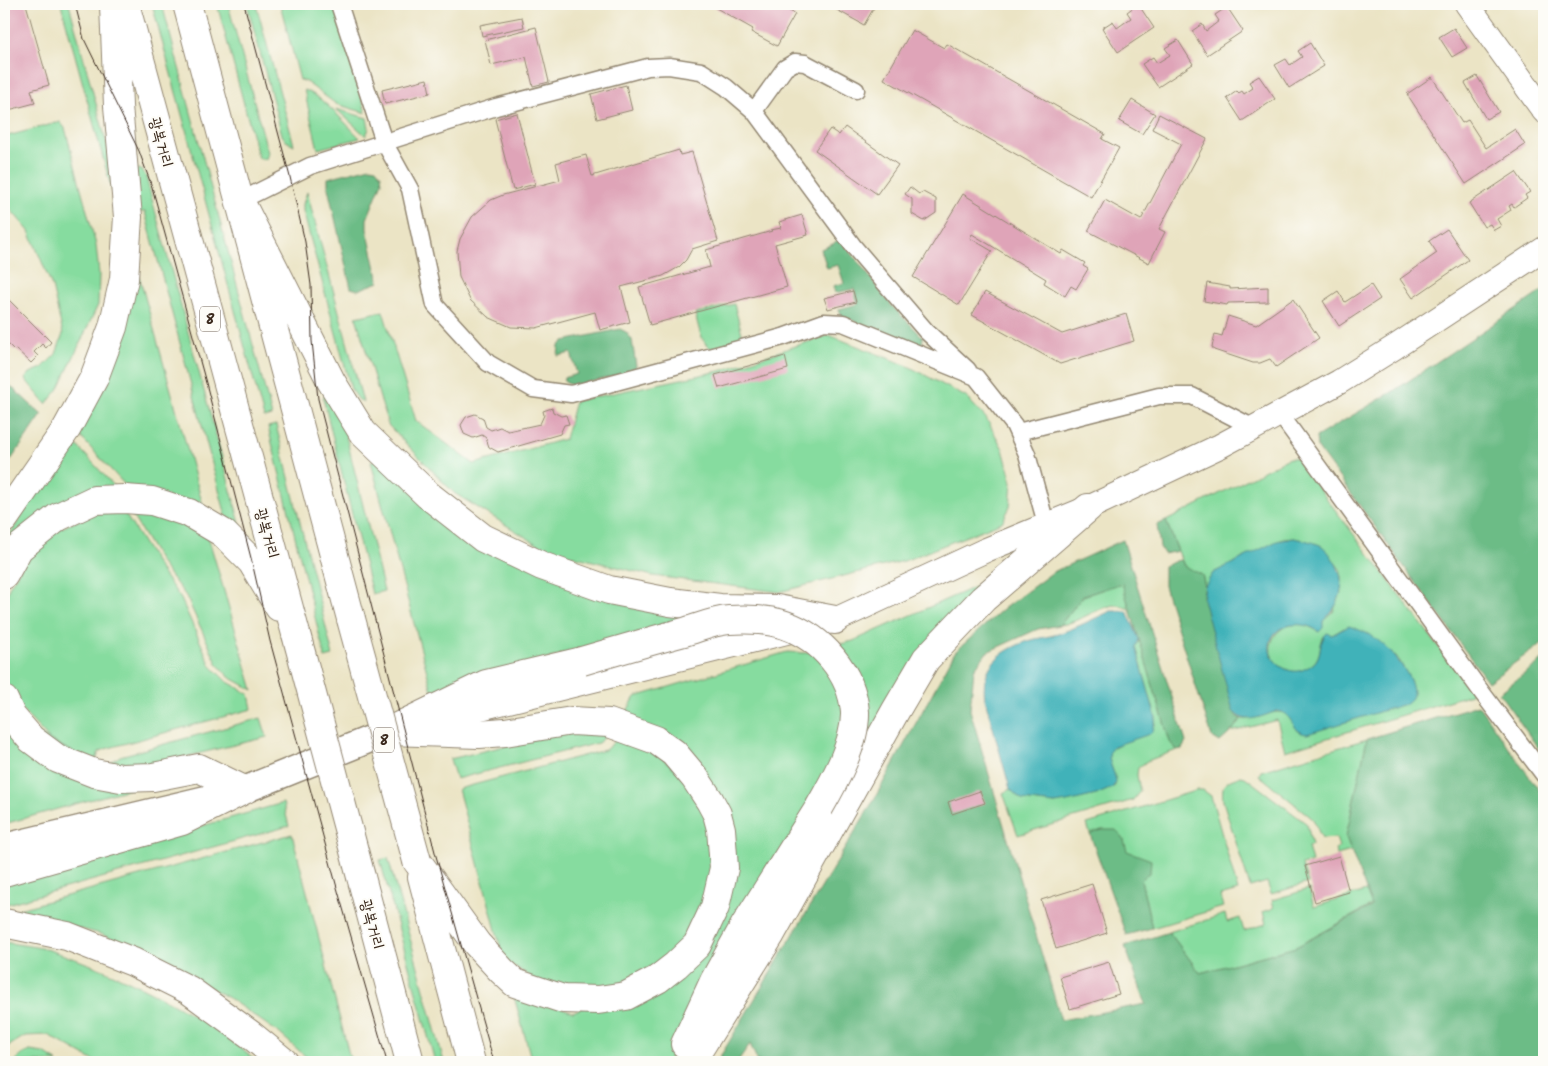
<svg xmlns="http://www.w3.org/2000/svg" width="1548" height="1066" font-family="Kalam,'Poor Story',sans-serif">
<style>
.green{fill:#86dc9f;stroke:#60835e}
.forest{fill:#6cbc86;stroke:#547352}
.water{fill:#41b2b9;stroke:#3e6e6c}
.building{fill:#dfa4b8}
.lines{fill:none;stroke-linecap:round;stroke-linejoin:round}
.street-casing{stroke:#938772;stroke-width:19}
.secondary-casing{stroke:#938772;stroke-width:26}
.primary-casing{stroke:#938772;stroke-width:29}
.highway-casing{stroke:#938772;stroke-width:30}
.street{stroke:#fff;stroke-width:16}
.secondary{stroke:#fff;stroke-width:24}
.primary{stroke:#fff;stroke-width:26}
.highway{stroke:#fff;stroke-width:28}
.tram{stroke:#3b2a1e;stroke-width:1}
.highway-bridge-casing{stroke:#938772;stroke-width:30;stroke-linecap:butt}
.highway-bridge{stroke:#fff;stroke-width:28}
.labels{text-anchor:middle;stroke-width:4;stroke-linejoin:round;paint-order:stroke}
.shield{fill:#fdfcf7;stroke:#75695f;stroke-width:1}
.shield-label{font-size:15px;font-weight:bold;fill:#3b2a1e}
.street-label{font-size:16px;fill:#3b2a1e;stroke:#fdfcf7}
</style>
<rect width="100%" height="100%" fill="#fdfcf7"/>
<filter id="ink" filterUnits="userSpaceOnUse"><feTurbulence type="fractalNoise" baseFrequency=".02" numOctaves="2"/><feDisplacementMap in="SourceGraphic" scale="10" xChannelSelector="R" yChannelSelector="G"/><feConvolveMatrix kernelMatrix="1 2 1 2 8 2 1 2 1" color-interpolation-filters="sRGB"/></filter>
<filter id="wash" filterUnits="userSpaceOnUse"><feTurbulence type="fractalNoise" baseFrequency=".0096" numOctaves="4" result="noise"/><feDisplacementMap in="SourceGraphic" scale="20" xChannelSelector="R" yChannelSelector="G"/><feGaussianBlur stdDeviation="1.12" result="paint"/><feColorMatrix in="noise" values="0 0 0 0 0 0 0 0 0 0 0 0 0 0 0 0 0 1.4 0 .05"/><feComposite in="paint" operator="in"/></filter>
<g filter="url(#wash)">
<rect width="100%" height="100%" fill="#ebe4c5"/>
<!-- green -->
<path class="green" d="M61,4H69L108,148L112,182V191Z
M152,4H162L272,416L264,418Z
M217,4H228L268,153L266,159H260L258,156Z
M247,4H256L294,145L286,141L282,135Z
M280,4H335L366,113L336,104L306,82L300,80Z
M304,90C320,94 347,125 360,138L318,149Z
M336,109L367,118L369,128L366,136Z
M60,122L65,128L96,245L99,274L98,305L58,390L46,404L25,379L30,373L42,368L56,354L63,334L52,286L29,231L4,202V137Z
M139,169L143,171L146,177L241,527L230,531L145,212H136V170Z
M307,192L363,402L359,400L351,389L303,211V204Z
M135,261L204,509L126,486L75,431Z
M734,304L744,341L713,349C700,344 699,326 695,314Z
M383,311L416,421L474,464L565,439L575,401L720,371L829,335L908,366L966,397L986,418L1003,449L1012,482L1010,507L1002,522L904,561L779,592L653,576L545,549L454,493L388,425L356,317Z
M327,392L354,428L346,436L384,591L372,594L323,398Z
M276,425L333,656L325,658L268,427Z
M70,438L116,488L4,558V544Z
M1289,458H1296L1472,691L1471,694L1285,751L1277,720L1231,732L1241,719C1255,721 1277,706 1287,715C1292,719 1295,726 1298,731L1411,682L1399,660L1376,639L1344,628L1332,635L1327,633C1315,644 1327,660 1303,670C1298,672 1292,672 1288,670C1250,656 1281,605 1319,632L1323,621L1333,612L1341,593L1342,578L1340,569L1322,546L1294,538L1283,539L1213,573L1205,586L1202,575L1184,566L1166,521Z
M378,459L444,520L715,612L432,691L371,462Z
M120,506L159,568L181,599L211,666L226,681L249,694L252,709L105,749L99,752L95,763L50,740L17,705L4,677V607L9,587L30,553L52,532L89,516Z
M130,512H152L208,536L253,690L229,677L218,665L186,596L162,565Z
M1122,583L1130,609C1126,608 1121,606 1118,605C1102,604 1079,623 1060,625L1083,596Z
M979,585L707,979L668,1062H532L512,989L573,1012L699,954L726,819L623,718L635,697L787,652L805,653L853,641Z
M1139,639L1170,742L1177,750L1147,761L1138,768L1137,775L1140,791L1133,800L1018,835L1003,793L1010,789L1022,800L1055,804L1096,795L1115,786C1117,772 1106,763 1110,749L1155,725L1156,718L1136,647Z
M4,715L136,787L4,824Z
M261,718L267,737L139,768L106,766L120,756Z
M567,731L608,733L604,738L598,743L456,779L450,759Z
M617,735L651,748L687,780L703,807L716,868L692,938L651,974L599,989L539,982L504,960L458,789L605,750L613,743Z
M1367,739L1346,837L1351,851L1337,855L1335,849L1339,847L1336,838L1322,839L1313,819L1259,775L1261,771Z
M1241,776L1245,777L1307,824L1312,845L1308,847L1312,862L1302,865L1308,883L1271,894L1267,882L1250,887L1223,801C1221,782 1225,782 1241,776Z
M1198,790H1203L1211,796L1238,891L1220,896L1223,907L1152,928L1141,880L1150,872L1126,851L1123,837L1102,830L1090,834L1087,824Z
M283,803L289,826L7,904L4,907V882Z
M292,834L351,1062H312L279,1033L227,997L148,954L101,934L14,912L19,909Z
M388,858L444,1062H435L380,860Z
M1309,889L1314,907L1366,891L1372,905L1296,947L1200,973L1169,932L1225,914L1227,922L1240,918L1244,931L1266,924L1263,912L1274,908L1272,900Z
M4,942C19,945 35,946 49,950C119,972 202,1013 257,1062H96L48,1035L25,1036L4,1049Z
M30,1051L44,1053L58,1062H14L23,1054Z"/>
<!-- forest -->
<path class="forest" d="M370,167L376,168L381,175L382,182L367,219V229L379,282L358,290L351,288L328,188V178Z
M840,238L892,306L923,337L922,345L917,347L842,316L839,309L858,304L854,289L835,293L833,286L844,283L838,265L827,268L821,249L833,244Z
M1544,290V642L1488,682L1317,447L1316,437L1392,392Z
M620,329L626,332L632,340L636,366L633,372L573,386L565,382L563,378L577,374L571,353L558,356L559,346L564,341Z
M4,380L42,415L4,470Z
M1166,521L1178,551L1164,554L1160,547L1157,525Z
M1123,540L1186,742L1182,749L1177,750L1170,742L1122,583L1083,596L1060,625L1038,629L987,652L974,670L970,710L1061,1020L1146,1004L1125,946L1169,932L1200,973L1296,947L1372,906L1346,837L1367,739L1478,705L1544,797V1062H758L750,1044L737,1062H717L872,803L955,652L1003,609L1053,572Z
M1181,559L1184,566L1202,575L1205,586L1203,595L1236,716L1241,719L1231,732L1220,742L1212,737L1164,586V566Z
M1544,659V756L1499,693Z
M1102,830H1116L1123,837L1127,851L1151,860L1150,872L1141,880L1152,928L1126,935L1090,834Z"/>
<!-- water -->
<path class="water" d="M1294,538C1302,540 1312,541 1320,545C1326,548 1330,554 1333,559C1348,582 1342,603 1323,621V628L1319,632C1302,618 1267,624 1270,651C1271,656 1274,660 1278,664C1290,674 1301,673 1313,664C1323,656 1318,641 1327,633L1332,635L1349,626C1358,629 1367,633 1375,638C1389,648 1412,673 1413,692C1414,698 1409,701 1405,704L1307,734C1292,734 1293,712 1277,711C1262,716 1244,726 1233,711L1203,599L1205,586L1213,573L1277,541Z
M1111,611H1127L1139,639L1136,647L1156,718L1153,730L1150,734L1114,746C1102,756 1116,771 1116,783L1112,788L1096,795L1067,802L1055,804L1022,800L1010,789L985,699C980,667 999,651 1028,641C1037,638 1048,637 1058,634C1076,628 1093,619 1111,611Z"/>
<g id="blocks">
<!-- building -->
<path class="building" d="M4,4H26L49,85L31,90L35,103L5,111L4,106Z
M709,4H777L795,14L777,46L751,32L753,29Z
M826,4H876L864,25Z
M1138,4L1154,28L1118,52L1102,28L1113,21L1117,28L1131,18L1127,12Z
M1227,7L1243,31L1207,55L1192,31L1202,24L1206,31L1219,21L1215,15Z
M522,17L524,27L482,36L480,25Z
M536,27L549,82L533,86L526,57L491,65L485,40Z
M1454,28L1467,48L1452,57L1439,37Z
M912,30L944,48L947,44L1105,134L1102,139L1119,148L1091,197L884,79Z
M1178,40L1193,64L1158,87L1142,64L1153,57L1157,63L1170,55L1165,48Z
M1310,43L1324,66L1289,88L1275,65L1286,59L1290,65L1302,57L1298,51Z
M1259,76L1275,99L1242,121L1227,98L1237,91L1239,93L1242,91L1244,94L1253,88L1249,82Z
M1477,76L1499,112L1486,119L1465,83Z
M1432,77L1462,123L1468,120L1486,148L1515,129L1525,145L1466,184L1407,94Z
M427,79L430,93L385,104L382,90Z
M626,85L632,110L597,119L591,94Z
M1132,100L1155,114L1142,134L1119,121Z
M517,113L535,184L513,190L495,119Z
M1159,114L1207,139L1159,229L1165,232L1149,263L1088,231L1105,200L1141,220L1181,144L1152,129Z
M845,127L898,165L877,194L815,150L830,129L839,135Z
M679,150L680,155L692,152L718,241L692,249L686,260L679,267L663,276L621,287L630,322L600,330L595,312L536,328L511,327L488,317L470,300L459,277L457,251L460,239L472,217L491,200L503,195L560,180L556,163L586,155L592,176Z
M1516,172L1530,192L1525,195L1527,198L1514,207L1512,204L1509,206L1511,210L1497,219L1501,226L1494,230L1490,224L1484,227L1469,203Z
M910,187L919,194L923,192L936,199V213L924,221L912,214V199L905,194Z
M963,194L1061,254L1063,250L1085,263L1083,266L1088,269L1076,289L1071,286L1065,296L1044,283L1046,279L972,234L970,238L992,251L959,305L913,277Z
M802,215L808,235L775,244L787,287L650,325L639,287L710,267L706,250L772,231L771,230L781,228L779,222Z
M1447,229L1468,260L1413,298L1400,279L1437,253L1429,241Z
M1207,283L1230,287V289L1268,287V302L1228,303L1227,305L1204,301Z
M1371,285L1380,299L1339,326L1323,301L1338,291L1345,302Z
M853,291L856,302L828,309L824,298Z
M985,292L1062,334L1126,314L1134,341L1060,364L972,315Z
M4,295L51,342L46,348L42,344L34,352L38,356L31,363L16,349L14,350L4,340Z
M1293,299L1319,338L1276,367L1270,359L1260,363H1253L1214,350L1212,347L1215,334L1222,336L1228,316L1256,325Z
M785,356L788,369L719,388L715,375Z
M552,408L553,412L561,416L566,415L569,424L564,425L560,434L498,452L489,447L486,438L482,435L473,438L464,434L461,425L466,417L475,414L483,418L486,427L491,430L500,427L508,431L540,424L544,415L543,411Z
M980,791L985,803L952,814L948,802Z
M1339,856L1349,892L1315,902L1305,866Z
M1092,884L1107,933L1056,949L1041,900Z
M1109,962L1119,994L1070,1009L1060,977Z"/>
</g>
</g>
<g filter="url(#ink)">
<use href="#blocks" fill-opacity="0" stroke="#938772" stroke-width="1"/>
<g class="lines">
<!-- street casing -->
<g class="street-casing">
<path id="street" d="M339,4L384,142L410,189L435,305L488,363L533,389L571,394L783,337L824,322L843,323L976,377L1014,425L1027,454L1046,524
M754,111L785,68L795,62L805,63L856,90
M240,201L310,166L496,107L648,67L669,66L701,71L726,87L754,111L854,247L926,331L968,370
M1280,414L1483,694L1544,775
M1018,432L1159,396H1192L1254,428"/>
</g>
<!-- secondary casing -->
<g class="secondary-casing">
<path id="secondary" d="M1467,4L1544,111
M424,722L835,620L986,550L1088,508L1220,446L1339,382L1395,347L1544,249"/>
</g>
<!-- primary casing -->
<g class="primary-casing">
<path id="primary" d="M4,847L244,790L390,731"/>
</g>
<!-- highway casing -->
<g class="highway-casing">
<path id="highway" d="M125,4L296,634
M187,4L351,619
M240,201L331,381L363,433L428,495L483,538L542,566L609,590L670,602L720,608L777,609L835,620
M4,519L67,428L94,378L113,327L124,279L128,217L118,106L114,5
M4,575L19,548L58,517L94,500L125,499L152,501L189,513L223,533L252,562L279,607
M4,700L12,717L31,739L58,759L94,773L121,778L153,777L199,768L244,790
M393,729L486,684L582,661
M390,731L479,734L505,732L572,721L609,723L656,740L674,753L695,778L710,801L717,814L721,829L724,868L715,907L697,945L676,965L658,979L626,996L598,1000L563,999L515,983L502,971L477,944L417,861
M4,872L182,821L244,790
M361,877L410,1062
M422,877L471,1062
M4,923L67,936L133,962L189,990L251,1035L284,1062
M685,1044L714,981L745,925L819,808
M691,1062L771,934L896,710L926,659L983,599L1088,508"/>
</g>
<!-- street -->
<use href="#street" class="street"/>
<!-- secondary -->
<use href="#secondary" class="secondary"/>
<!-- primary -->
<use href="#primary" class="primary"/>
<!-- highway -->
<use href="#highway" class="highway"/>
<!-- tram -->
<path class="tram" d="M75,4L84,39L139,151L152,187L206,383L252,562L270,641L336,884L387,1062
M244,4L290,177L305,242L311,285L312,341L318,399L436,856L494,1062"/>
<!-- highway-bridge casing -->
<g class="highway-bridge-casing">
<path id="highway-bridge" d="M351,619L417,861
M296,634L361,877
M582,661C616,651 650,641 684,632C698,628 714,621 729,620C747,619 768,619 785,625C822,638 852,673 855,712C856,743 834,782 819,808"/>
</g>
<!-- highway-bridge -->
<use href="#highway-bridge" class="highway-bridge"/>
</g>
</g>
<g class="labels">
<!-- shield labels -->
<g class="shield">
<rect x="200" y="306.5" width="20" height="25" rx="4"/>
<rect x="374" y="727.5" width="20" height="25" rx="4"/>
</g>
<g class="shield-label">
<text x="210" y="324">8</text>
<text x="384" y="745">8</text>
</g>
<!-- street labels -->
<g class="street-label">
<text transform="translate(162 142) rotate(75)" y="6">광복거리</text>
<text transform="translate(268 533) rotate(75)" y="6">광복거리</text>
<text transform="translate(373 924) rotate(75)" y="6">광복거리</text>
</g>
</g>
<!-- margin -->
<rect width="1548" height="1066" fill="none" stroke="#fdfcf7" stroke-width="20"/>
</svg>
